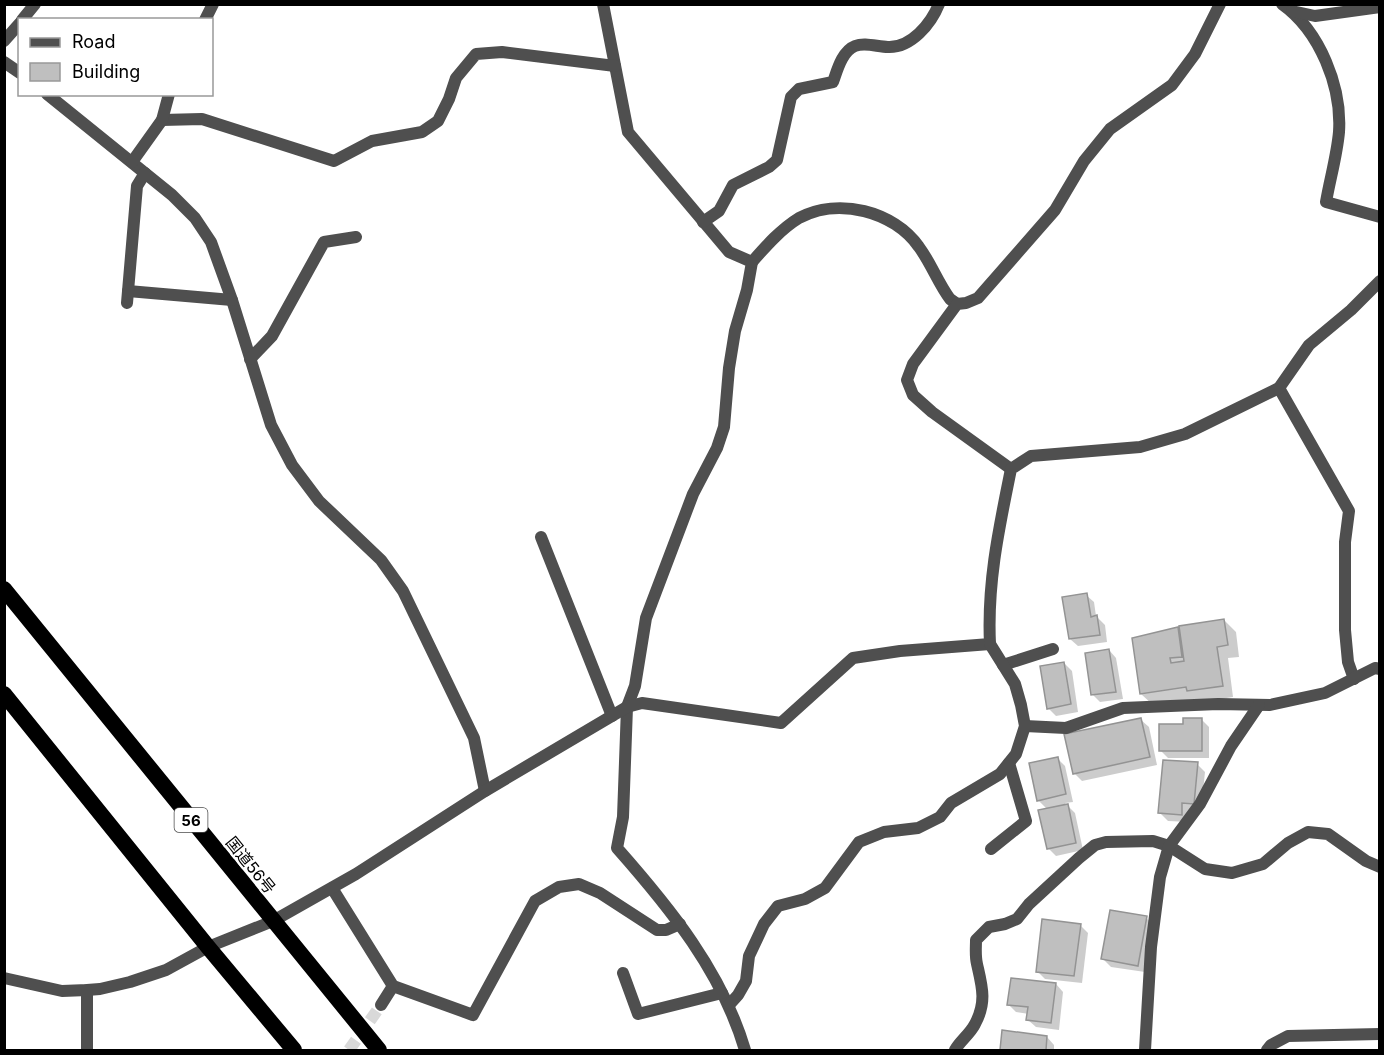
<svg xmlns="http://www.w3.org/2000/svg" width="1384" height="1055" viewBox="0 0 1384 1055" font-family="Inter,'Noto Sans JP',sans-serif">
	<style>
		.shadow { fill: #0003 }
		.building { fill: #bfbfbf; stroke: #939393; stroke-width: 1.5 }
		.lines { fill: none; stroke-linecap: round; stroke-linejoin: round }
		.minor-tunnel { stroke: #d9d9d9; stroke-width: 12; stroke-dasharray: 12 6; stroke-linecap: butt }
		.minor { stroke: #4f4f4f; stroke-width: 12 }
		.trunk { stroke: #000; stroke-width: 16 }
		.labels { text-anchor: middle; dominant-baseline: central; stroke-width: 4.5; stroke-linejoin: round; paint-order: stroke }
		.shield { fill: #fff; stroke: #4c4c4c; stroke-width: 1.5 }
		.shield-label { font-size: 15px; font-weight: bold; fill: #000 }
		.street-label { font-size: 16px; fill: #000; stroke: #fff }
	</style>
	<rect width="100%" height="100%" fill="#fff"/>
	<g class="shadow">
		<path d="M 1086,595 L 1094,602 L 1096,616 L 1105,625 L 1107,642 L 1078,646 L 1070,639 Z"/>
		<path d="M 1224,620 L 1236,632 L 1239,657 L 1228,658 L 1233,697 L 1200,702 L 1196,699 L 1153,705 L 1141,694 L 1177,629 L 1181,633 Z"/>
		<path d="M 1109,650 L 1116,658 L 1123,699 L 1100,702 L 1093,695 Z"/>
		<path d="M 1064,663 L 1072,671 L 1078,712 L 1056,716 L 1048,708 Z"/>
		<path d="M 1201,719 L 1209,727 L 1209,758 L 1168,758 L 1160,750 L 1184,726 Z"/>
		<path d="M 1141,720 L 1149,727 L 1157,765 L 1082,781 L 1074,773 Z"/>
		<path d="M 1057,758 L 1065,766 L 1073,802 L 1065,803 L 1075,813 L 1083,850 L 1056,856 L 1048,848 L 1048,810 L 1038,800 Z"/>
		<path d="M 1197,764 L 1205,772 L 1201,811 L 1189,822 L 1168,821 L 1160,813 Z"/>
		<path d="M 1146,918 L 1154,925 L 1145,972 L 1111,967 L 1103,959 Z"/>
		<path d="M 1080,925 L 1088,933 L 1082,983 L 1045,979 L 1037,971 Z"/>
		<path d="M 1056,984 L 1063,992 L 1059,1030 L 1036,1027 L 1028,1020 L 1029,1014 L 1016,1012 L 1009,1005 Z"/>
		<path d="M 1004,1032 L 1047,1037 L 1054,1045 L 1054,1050 L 1001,1050 Z"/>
	</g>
	<g class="building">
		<path d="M 1087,593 L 1091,617 L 1097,615 L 1100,635 L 1069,639 L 1062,597 Z"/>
		<path d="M 1224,619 L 1228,645 L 1217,647 L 1223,686 L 1187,691 L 1186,687 L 1140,694 L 1132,638 L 1178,627 L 1182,657 L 1170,658 L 1171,663 L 1184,661 L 1179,626 Z"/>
		<path d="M 1109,649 L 1116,692 L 1091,695 L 1085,653 Z"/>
		<path d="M 1064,662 L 1071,704 L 1047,709 L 1040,666 Z"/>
		<path d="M 1141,718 L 1150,757 L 1073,774 L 1064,734 Z"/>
		<path d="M 1183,718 L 1202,718 L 1202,751 L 1159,751 L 1159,724 L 1183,724 Z"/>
		<path d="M 1058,757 L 1066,794 L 1037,801 L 1029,763 Z"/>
		<path d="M 1163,760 L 1198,762 L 1194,804 L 1182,803 L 1182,815 L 1158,813 Z"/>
		<path d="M 1068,804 L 1076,843 L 1047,849 L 1038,810 Z"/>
		<path d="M 1110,910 L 1147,916 L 1138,966 L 1101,959 Z"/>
		<path d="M 1042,919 L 1081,924 L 1074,976 L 1036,972 Z"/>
		<path d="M 1011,978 L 1056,983 L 1051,1023 L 1026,1020 L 1028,1007 L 1007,1005 Z"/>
		<path d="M 1002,1030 L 1047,1036 L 1046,1050 L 1000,1050 Z"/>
	</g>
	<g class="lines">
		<path class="minor-tunnel" d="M 349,1050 L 381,1005"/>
		<g class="minor">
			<path d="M 603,4 L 628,132 L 729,252 L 752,262 L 747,290 L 735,331 L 729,368 L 724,427 L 717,448 L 693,494 L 646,618 L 635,686 L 627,707 L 623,817 L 617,848 C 670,908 722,972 745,1050"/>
			<path d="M 1282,4 C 1320,31 1342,87 1339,132 C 1337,155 1330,179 1326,202 L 1380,217"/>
			<path d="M 1292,11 L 1315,16 L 1380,7"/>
			<path d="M 22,20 L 35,4"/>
			<path d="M 205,20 L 213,4"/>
			<path d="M 4,41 L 20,23"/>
			<path d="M 4,62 L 20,73"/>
			<path d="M 47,94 L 172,195 L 195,218 L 211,242 L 232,300 L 271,425 L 292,465 L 319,501 L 381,560 L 403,591 L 474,738 L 485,791"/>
			<path d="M 162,120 L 202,119 L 334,161 L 372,141 L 422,132 L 438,121 L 449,99 L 456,78 L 476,54 L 502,52 L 615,66"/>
			<path d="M 132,162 L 162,120 L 169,94"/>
			<path d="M 703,222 L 719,211 L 733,185 L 769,167 L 777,160 L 791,97 L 799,89 L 833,82 C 837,71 842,51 855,46 C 865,42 878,47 888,47 C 911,48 931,24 939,4"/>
			<path d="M 752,262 C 766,246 781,229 799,218 C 838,197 894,211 919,247 C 931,263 938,283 950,299 L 957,304"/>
			<path d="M 128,291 L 232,300"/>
			<path d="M 127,303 L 137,186 L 145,173"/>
			<path d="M 250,359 L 272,336 L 324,242 L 356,237"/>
			<path d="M 1279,388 L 1349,511 L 1345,542 L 1345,630 L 1348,662 L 1354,679"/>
			<path d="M 1011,469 L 932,412 L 913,395 L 907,380 L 913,364 L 957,304 L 966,303 L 978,298 L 1055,210 L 1084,161 L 1110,129 L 1172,85 L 1195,54 L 1220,4"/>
			<path d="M 541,537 L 612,716"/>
			<path d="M 1003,665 L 1053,649"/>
			<path d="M 1025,726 L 1066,728 L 1123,708 L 1218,704 L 1270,705 L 1325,693 L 1375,668 L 1380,669"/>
			<path d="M 991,849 L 1026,821 L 1009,763"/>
			<path d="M 332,888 L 393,986 L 473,1015 L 535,901 L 559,887 L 579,884 L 600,893 L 657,930 L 666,930 L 680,924"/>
			<path d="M 623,973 L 638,1014 L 722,993"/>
			<path d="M 4,978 L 62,991 L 87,990 L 100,989 L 130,982 L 166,970 L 208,947 L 273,921 L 356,874 L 485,791 L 627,707 L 642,703 L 781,723 L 853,658 L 900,651 L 990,644 C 987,583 999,528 1011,469 L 1031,456 L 1140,447 L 1185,434 L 1279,388 L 1309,345 L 1351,310 L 1380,281"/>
			<path d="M 87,990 L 87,1049"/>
			<path d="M 381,1005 L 393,986"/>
			<path d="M 729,1005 L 738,995 L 746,981 L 749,956 L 764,924 L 778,906 L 805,899 L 825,888 L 859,842 L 884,832 L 918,828 L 940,817 L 951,803 L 1000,774 L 1016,754 L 1025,726 L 1021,705 L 1015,684 L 990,644"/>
			<path d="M 955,1050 C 960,1041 970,1034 975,1024 C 987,1002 982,986 977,964 C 975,956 976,948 976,940 L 989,927 L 1005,924 L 1017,919 L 1029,904 L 1079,858 L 1095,845 L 1106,842 L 1153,841 L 1169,846 L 1205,869 L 1232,873 L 1263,864 L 1288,843 L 1308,832 L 1328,834 L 1366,861 L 1380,867"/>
			<path d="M 1145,1050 L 1151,947 L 1160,877 L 1169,846 L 1200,804 L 1231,746 L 1259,705"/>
			<path d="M 1267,1050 L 1271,1045 L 1288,1036 L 1380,1034"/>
		</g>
		<g class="trunk">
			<path d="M 4,589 L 379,1050"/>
			<path d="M 4,694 L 208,947 L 294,1050"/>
		</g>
	</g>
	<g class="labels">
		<rect class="shield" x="174.5" y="808" width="33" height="24" rx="4.5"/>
		<g class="shield-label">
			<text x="191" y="820">56</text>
		</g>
		<g class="street-label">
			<text transform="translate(251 865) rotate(51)">国道56号</text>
		</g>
	</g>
	<rect width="1384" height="1055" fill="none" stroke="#000000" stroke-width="12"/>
	<rect x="18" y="18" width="195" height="78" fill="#ffffff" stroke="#999999" stroke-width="1.5"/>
	<rect x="30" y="38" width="30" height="9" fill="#4f4f4f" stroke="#999999" stroke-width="1.5"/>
	<text x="72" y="48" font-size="18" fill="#000000">Road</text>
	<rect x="30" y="63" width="30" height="18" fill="#bfbfbf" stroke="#999999" stroke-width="1.5"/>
	<text x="72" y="78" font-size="18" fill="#000000">Building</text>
</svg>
